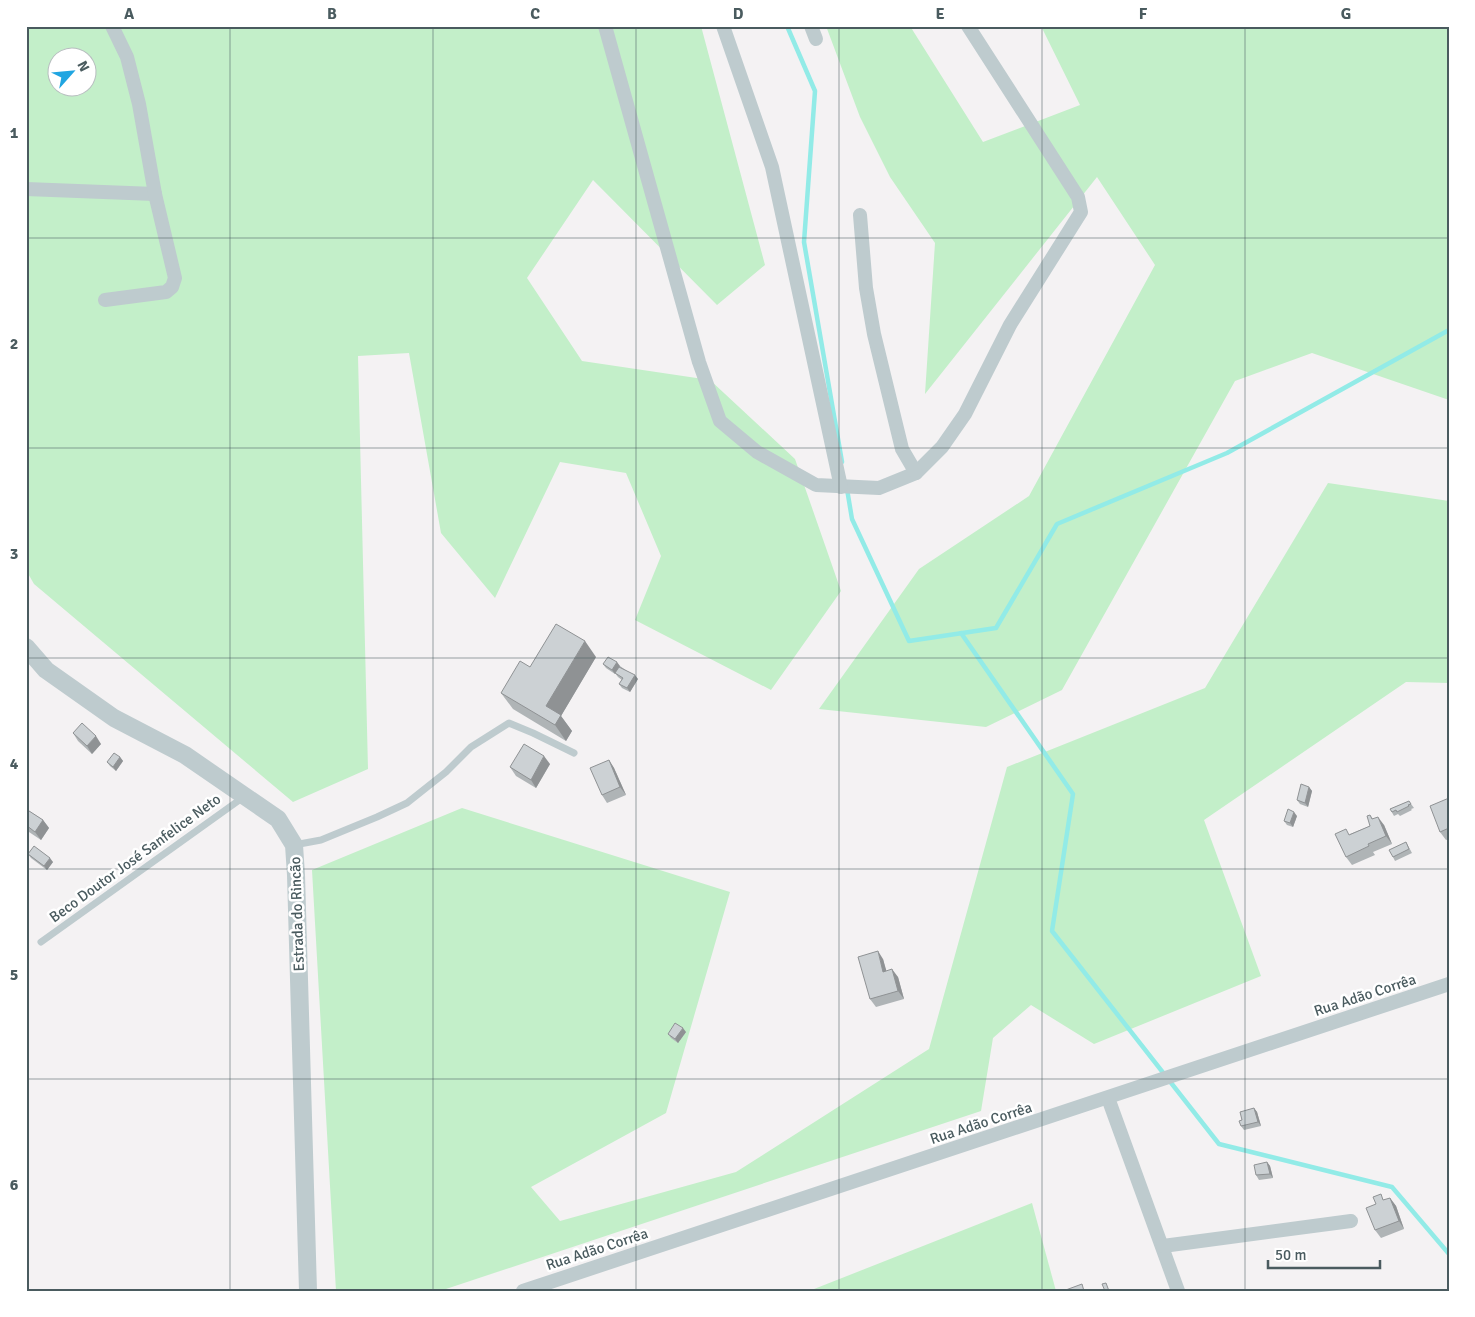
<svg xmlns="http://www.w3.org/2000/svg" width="1475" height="1317" viewBox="0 0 1475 1317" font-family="Signika,sans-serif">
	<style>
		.green { fill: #c3efc9; fill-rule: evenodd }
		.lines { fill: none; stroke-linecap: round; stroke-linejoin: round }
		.stream { stroke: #92ebe7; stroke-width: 4.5 }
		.service { stroke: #becbce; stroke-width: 7 }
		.minor { stroke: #becbce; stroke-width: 14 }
		.tertiary { stroke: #becbce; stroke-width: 18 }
		.wall { fill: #afb4b6 }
		.shaded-wall { fill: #8f9294 }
		.building { fill: #ccd1d4; stroke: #8f9294 }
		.grid { fill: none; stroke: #4a5b5f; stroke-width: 1; stroke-opacity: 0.55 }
		.labels { text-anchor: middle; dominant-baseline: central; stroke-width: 5; stroke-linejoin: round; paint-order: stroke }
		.street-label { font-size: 15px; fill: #4a5b5f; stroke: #fff }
		.neatline { fill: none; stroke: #4a5b5f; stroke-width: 2 }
		.grid-label { font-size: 16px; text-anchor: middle; font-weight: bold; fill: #4a5b5f }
	</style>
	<rect width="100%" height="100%" fill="#f4f2f3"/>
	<g class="green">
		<path d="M 26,26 L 701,26 L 765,265 L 717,305 L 593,180 L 527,278 L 582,361 L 710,380 L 795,459 L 841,591 L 771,690 L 635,620 L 661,556 L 626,473 L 560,462 L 495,598 L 441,533 L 409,353 L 358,356 L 368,769 L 293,802 L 34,584 L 26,570 ZM 58,58 L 88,58 L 88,88 L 58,88 Z"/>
		<path d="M 826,26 L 910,26 L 983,142 L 1080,105 L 1041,26 L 1449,26 L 1449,400 L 1312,353 L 1235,381 L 1062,690 L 986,727 L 819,709 L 919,569 L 1029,496 L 1155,265 L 1097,177 L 925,394 L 935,243 L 890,177 L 860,117 Z"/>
		<path d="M 1328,483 L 1449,501 L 1449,683 L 1406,682 L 1204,820 L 1261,976 L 1094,1044 L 1031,1005 L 993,1038 L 981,1111 L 440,1291 L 336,1291 L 312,870 L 462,808 L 730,892 L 666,1113 L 531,1187 L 560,1221 L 736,1172 L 929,1049 L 1007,767 L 1205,688 Z"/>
		<path d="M 1032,1203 L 1056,1291 L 809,1291 Z"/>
	</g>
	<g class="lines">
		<g class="stream">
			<path d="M 787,26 L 815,91 L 804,242 L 842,462"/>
			<path d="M 847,489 L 852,519 L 909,641 L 996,628 L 1057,524 L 1227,453 L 1449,330"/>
			<path d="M 961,633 L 1073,794 L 1052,931 L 1219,1144 L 1392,1187 L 1449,1254"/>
		</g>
		<g class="service">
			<path d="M 294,845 L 321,840 L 377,817 L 407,803 L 446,772 L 471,747 L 509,723 L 533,733 L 574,753"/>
			<path d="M 41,942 L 245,796"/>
		</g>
		<g class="minor">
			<path d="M 605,26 L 699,362 L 720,421 L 757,452 L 816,485 L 879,488 L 916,473 L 942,447 L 965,414 L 1010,325 L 1081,212 L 1078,197 L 968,26"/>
			<path d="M 723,26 L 772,167 L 841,487"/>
			<path d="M 811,26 L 816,39"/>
			<path d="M 26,189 L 155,194"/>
			<path d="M 860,215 L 866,288 L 874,334 L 902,449 L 916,473"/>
			<path d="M 105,300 L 166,292 L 172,287 L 175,278 L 155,194 L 139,104 L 127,57 L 112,26"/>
			<path d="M 1108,1098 L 1178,1291"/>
			<path d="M 1163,1246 L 1351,1221"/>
			<path d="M 523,1291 L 1449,984"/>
		</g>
		<path class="tertiary" d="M 26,647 L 46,670 L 114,718 L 185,755 L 278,819 L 294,845 L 296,875 L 308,1291"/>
	</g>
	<g class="wall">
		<path d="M 596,657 L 561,716 L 572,731 L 566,741 L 513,709 L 501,693 L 530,667 Z"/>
		<path d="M 603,664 L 620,666 L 638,679 L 630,692 L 622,688 L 619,684 L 622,680 L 618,677 L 615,673 L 615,674 L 606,668 Z"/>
		<path d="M 73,733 L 101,744 L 92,754 L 78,741 Z"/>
		<path d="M 120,757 L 123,761 L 116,771 L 110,766 L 107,762 Z"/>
		<path d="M 609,760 L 614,768 L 626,795 L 607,803 L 602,795 Z"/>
		<path d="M 550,764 L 536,788 L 516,776 L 510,767 Z"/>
		<path d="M 1309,787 L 1312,791 L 1308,807 L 1300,804 L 1297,800 Z"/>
		<path d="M 1449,798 L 1449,839 L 1446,840 L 1440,832 Z"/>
		<path d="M 1409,801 L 1414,808 L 1411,809 L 1412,810 L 1400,816 L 1398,814 L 1394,816 L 1390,809 Z"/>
		<path d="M 26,809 L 43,820 L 49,828 L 41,840 L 26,830 Z"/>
		<path d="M 1370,815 L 1373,819 L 1384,825 L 1392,844 L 1373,852 L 1375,855 L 1352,865 L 1346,857 L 1350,834 L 1370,826 Z"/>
		<path d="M 1297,816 L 1293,827 L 1287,825 L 1284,821 Z"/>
		<path d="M 1406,842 L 1412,853 L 1395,861 L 1393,857 Z"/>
		<path d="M 28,854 L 53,862 L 47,870 L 31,858 Z"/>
		<path d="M 883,959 L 886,971 L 898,977 L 904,999 L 876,1007 L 870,999 Z"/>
		<path d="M 686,1032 L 678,1043 L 671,1038 L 668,1034 Z"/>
		<path d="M 1254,1108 L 1257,1112 L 1261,1126 L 1244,1130 L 1241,1126 L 1242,1120 Z"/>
		<path d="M 1267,1162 L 1270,1166 L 1273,1178 L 1259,1180 L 1256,1175 Z"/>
		<path d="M 1390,1198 L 1396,1206 L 1404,1229 L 1381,1238 L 1375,1230 L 1376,1204 Z"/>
	</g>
	<g class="shaded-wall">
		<path d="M 585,641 L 596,657 L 561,716 L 572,731 L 566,741 L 555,725 L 546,706 Z"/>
		<path d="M 617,662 L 620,666 L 615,674 L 612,670 Z"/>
		<path d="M 635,675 L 638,679 L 630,692 L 627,688 Z"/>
		<path d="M 96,736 L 101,744 L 92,754 L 87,746 Z"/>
		<path d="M 544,756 L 550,764 L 536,788 L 531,780 Z"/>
		<path d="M 120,757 L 123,761 L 116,771 L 113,767 Z"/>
		<path d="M 609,760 L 614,768 L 626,795 L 620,787 Z"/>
		<path d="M 1309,787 L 1312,791 L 1308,807 L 1305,803 Z"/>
		<path d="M 1294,812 L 1297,816 L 1293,827 L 1290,823 Z"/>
		<path d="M 1378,817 L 1384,825 L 1392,844 L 1386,836 Z"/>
		<path d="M 43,820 L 49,828 L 41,840 L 35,832 Z"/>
		<path d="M 50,858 L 53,862 L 47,870 L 44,866 Z"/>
		<path d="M 878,951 L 883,959 L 889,980 L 883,972 Z"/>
		<path d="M 892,969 L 898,977 L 904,999 L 898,991 Z"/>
		<path d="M 683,1028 L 686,1032 L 678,1043 L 675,1039 Z"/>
		<path d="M 1254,1108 L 1257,1112 L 1261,1126 L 1258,1122 Z"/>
		<path d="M 1267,1162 L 1270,1166 L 1273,1178 L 1270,1174 Z"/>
		<path d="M 1390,1198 L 1396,1206 L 1404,1229 L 1399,1221 Z"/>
	</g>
	<g class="building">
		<path d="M 556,624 L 585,641 L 546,706 L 561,715 L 555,725 L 501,693 L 520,661 L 530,667 Z"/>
		<path d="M 608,657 L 617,662 L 612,670 L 603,664 Z"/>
		<path d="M 619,667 L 635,675 L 627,688 L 619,684 L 623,678 L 615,673 Z"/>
		<path d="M 82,723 L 96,736 L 87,746 L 73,733 Z"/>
		<path d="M 524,744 L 544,756 L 531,780 L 510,767 Z"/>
		<path d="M 114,753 L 120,757 L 113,767 L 107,762 Z"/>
		<path d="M 609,760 L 620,787 L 602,795 L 590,768 Z"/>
		<path d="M 1301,784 L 1309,787 L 1305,803 L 1297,800 Z"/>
		<path d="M 1449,798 L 1449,828 L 1440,832 L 1430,806 Z"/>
		<path d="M 1409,801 L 1411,804 L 1408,805 L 1409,806 L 1397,812 L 1396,810 L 1392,812 L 1390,809 Z"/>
		<path d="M 26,809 L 43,820 L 35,832 L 26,825 Z"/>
		<path d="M 1288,809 L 1294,812 L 1290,823 L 1284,821 Z"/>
		<path d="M 1370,815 L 1372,819 L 1378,817 L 1386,836 L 1368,844 L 1369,846 L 1346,857 L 1335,834 L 1346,829 L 1349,835 L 1370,826 L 1367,816 Z"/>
		<path d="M 1406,842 L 1409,849 L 1393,857 L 1389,850 Z"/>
		<path d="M 34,846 L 50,858 L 44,866 L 28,854 Z"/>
		<path d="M 878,951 L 883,972 L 892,969 L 898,991 L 870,999 L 858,957 Z"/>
		<path d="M 675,1023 L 683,1028 L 675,1039 L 668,1034 Z"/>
		<path d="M 1254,1108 L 1258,1122 L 1241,1126 L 1239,1121 L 1242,1120 L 1240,1112 Z"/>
		<path d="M 1267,1162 L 1270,1174 L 1256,1175 L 1254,1165 Z"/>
		<path d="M 1381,1194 L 1383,1200 L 1390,1198 L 1399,1221 L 1375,1230 L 1366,1208 L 1376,1204 L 1373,1197 Z"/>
		<path d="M 1106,1283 L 1109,1291 L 1105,1291 L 1102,1284 Z"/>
		<path d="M 1082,1284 L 1084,1291 L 1063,1291 Z"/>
	</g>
	<path class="grid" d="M 230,26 L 230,1291M 433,26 L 433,1291M 636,26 L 636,1291M 839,26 L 839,1291M 1042,26 L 1042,1291M 1245,26 L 1245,1291M 26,238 L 1449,238M 26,448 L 1449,448M 26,658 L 1449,658M 26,869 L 1449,869M 26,1079 L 1449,1079"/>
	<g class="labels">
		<g class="street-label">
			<text transform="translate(135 858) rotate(-36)">Beco Doutor José Sanfelice Neto</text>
			<text transform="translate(297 914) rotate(-92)">Estrada do Rincão</text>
			<text transform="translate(1365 995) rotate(-18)">Rua Adão Corrêa</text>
			<text transform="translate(981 1123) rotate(-18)">Rua Adão Corrêa</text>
			<text transform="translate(597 1249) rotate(-18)">Rua Adão Corrêa</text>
		</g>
	</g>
	<rect width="1475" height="1317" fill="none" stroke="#ffffff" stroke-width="55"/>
	<g transform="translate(72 72) rotate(63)"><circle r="24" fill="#ffffff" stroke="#b7bdbf"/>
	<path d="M0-4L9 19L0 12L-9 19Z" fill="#20a5e1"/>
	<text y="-8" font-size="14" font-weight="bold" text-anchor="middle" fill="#4a5b5f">N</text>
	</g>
	<path d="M1268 1260v8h112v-8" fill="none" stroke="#4a5b5f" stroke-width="2.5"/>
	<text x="1275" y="1260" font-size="15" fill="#4a5b5f" stroke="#ffffff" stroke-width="4" paint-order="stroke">50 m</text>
	<rect x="28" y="28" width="1420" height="1262" class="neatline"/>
	<g class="grid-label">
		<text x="129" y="19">A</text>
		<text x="332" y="19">B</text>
		<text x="535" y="19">C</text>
		<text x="738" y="19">D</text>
		<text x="940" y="19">E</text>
		<text x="1143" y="19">F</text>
		<text x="1346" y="19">G</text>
		<text x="14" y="138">1</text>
		<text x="14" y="349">2</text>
		<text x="14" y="559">3</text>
		<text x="14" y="769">4</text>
		<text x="14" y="980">5</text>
		<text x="14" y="1190">6</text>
	</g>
</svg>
